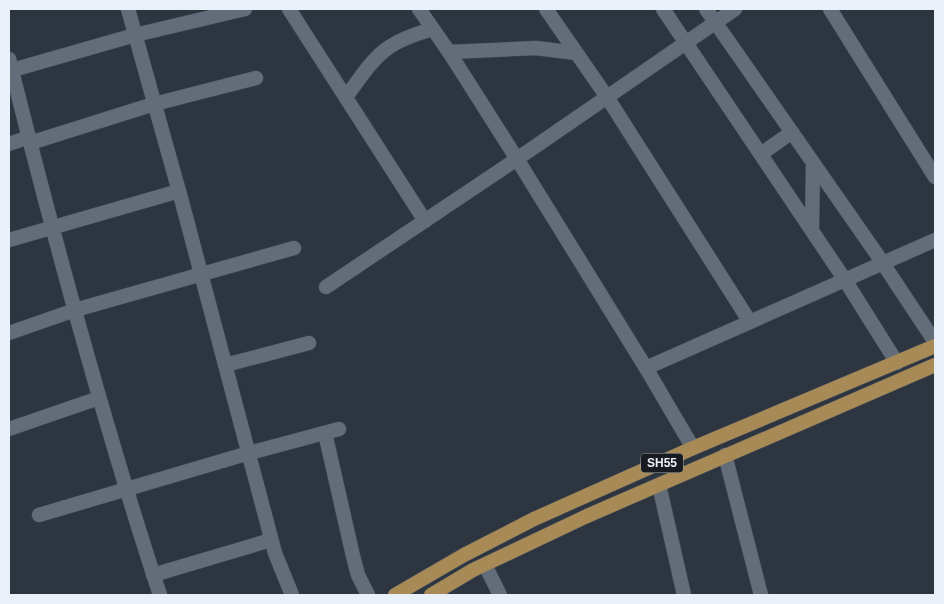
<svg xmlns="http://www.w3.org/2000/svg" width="944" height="604" viewBox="0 0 944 604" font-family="Helvetica,sans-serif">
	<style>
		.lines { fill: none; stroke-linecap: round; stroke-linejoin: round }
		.minor-casing { stroke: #4c535d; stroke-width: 15 }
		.primary-casing { stroke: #4c535d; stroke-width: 15 }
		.minor { stroke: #636d7a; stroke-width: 14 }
		.primary { stroke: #a78a55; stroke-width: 14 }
		.labels { text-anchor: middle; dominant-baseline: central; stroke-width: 5; stroke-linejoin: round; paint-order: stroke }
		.shield { fill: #181c21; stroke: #abb0b7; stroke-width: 1 }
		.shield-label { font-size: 12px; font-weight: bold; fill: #eaf0f7 }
	</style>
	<rect width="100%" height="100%" fill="#2c3540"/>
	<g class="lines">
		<g class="minor-casing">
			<g id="minor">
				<path d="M 128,9 L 182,202 L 275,553 L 292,595"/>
				<path d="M 289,9 L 425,221"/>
				<path d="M 419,9 L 449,52 L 517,159 L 735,9"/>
				<path d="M 546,9 L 607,97 L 750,322"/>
				<path d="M 663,9 L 845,280 L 897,363"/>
				<path d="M 706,9 L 876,253 L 935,342"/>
				<path d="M 830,9 L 935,177"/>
				<path d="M 449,52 L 536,48 L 576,53"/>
				<path d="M 9,59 C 54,239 102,419 160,595"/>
				<path d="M 9,71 L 135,35 L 245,9"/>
				<path d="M 346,97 C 376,56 382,43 433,29"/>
				<path d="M 30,143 L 154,104 L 256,78"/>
				<path d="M 9,144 L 29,137"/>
				<path d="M 761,154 L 792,132"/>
				<path d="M 812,230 L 813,163"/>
				<path d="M 9,240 L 179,191"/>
				<path d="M 326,287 L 517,159 L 646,368 L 935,240"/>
				<path d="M 9,333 L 75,310 L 294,248"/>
				<path d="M 225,365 L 309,343"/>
				<path d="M 646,368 L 693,448"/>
				<path d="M 9,429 L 99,398"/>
				<path d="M 325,433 L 353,556 L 358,575 L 368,595"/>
				<path d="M 725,455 L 761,595"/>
				<path d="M 659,485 L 684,595"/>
				<path d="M 39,515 L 249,453 L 339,429"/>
				<path d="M 485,565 L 500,595"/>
				<path d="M 153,575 L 271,540"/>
			</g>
		</g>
		<g class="primary-casing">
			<g id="primary">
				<path d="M 395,595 L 464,555 L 534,519 L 693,448 L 935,346"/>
				<path d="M 431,595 L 473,570 L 587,516 L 935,365"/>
			</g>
		</g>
		<use href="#minor" class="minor"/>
		<use href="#primary" class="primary"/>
	</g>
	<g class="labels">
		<rect class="shield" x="641" y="453.5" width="42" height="19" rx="4"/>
		<g class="shield-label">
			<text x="662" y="463">SH55</text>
		</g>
	</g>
	<rect width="944" height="604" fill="none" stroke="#eaf0f7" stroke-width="20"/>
</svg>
